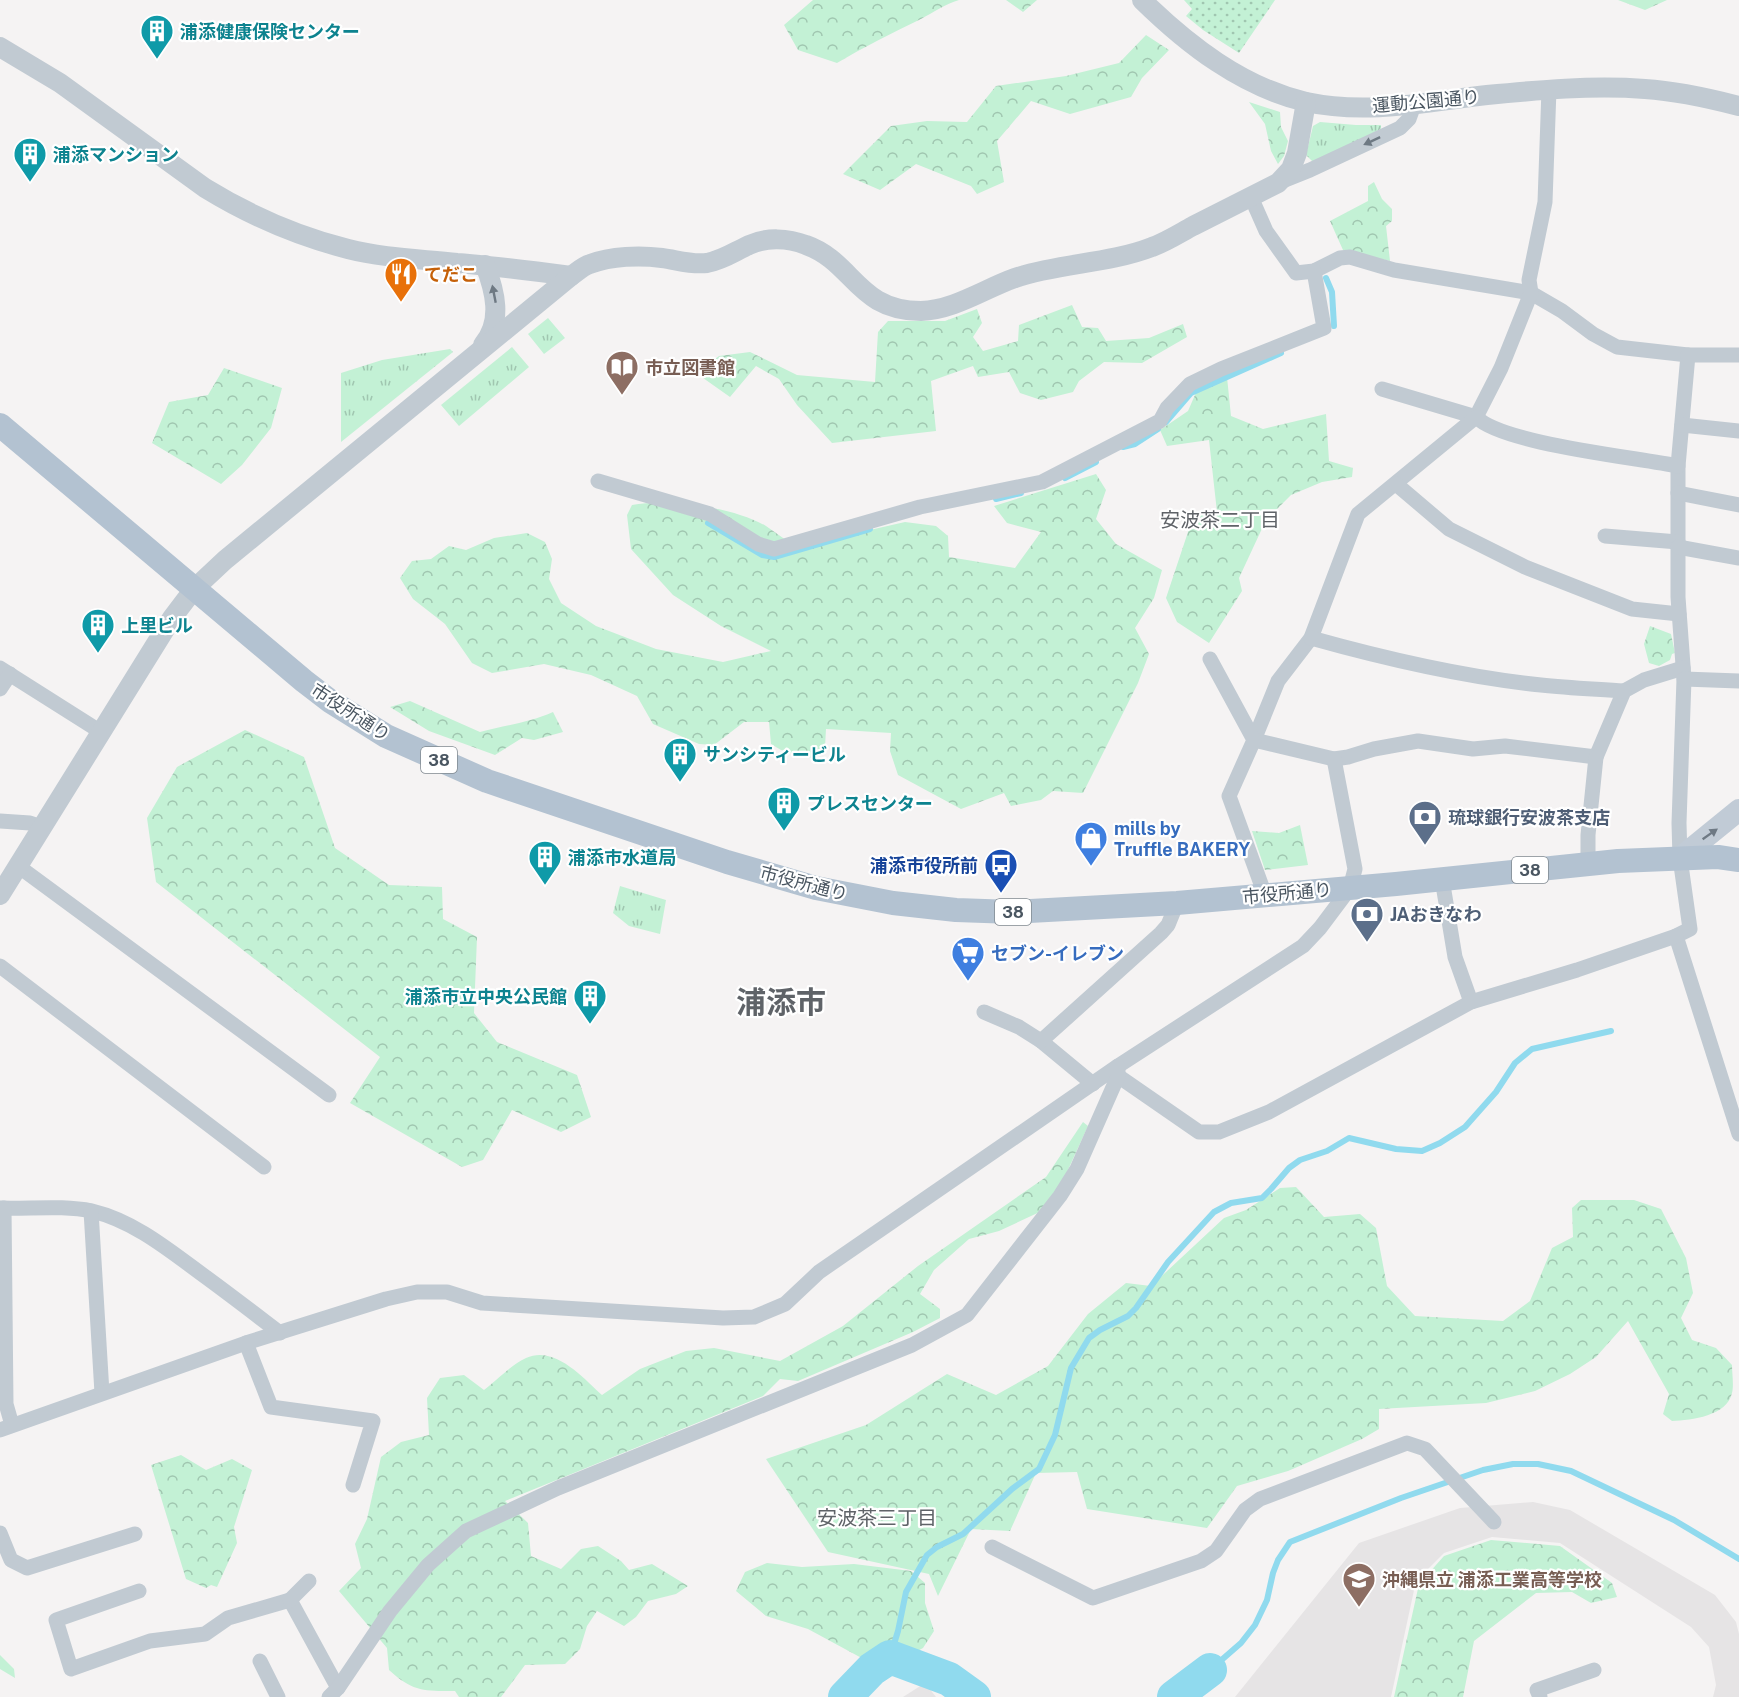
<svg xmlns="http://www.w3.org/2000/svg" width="1739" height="1697" viewBox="0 0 1739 1697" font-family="'Public Sans','Noto Sans JP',sans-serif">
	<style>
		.education { fill: #e6e4e5 }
		.grass { fill: url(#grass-tufts) }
		.forest { fill: url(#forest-crowns) }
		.park { fill: url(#park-dots) }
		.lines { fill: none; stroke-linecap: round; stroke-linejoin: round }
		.stream { stroke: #90daee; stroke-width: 6 }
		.river { stroke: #90daee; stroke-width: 34 }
		.minor { stroke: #c1cad2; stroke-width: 15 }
		.tertiary { stroke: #c1cad2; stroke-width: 20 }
		.secondary { stroke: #c1cbd6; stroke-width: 22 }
		.primary { stroke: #b3c2d1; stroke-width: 24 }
		.oneway { fill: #6e7983 }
		.oneway2 { fill: #6e7984 }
		.labels { text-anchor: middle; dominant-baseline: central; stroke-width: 4.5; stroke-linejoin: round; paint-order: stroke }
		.shield { fill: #fff; stroke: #808990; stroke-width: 1.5 }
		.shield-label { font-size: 16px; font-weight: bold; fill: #4a5661 }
		.culture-label { font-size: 18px; font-weight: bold; fill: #0d838f; stroke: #fff; text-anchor: start }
		.street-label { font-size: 18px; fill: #4a5661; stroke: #fff }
		.food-label { font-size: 18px; font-weight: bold; fill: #c56008; stroke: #fff; text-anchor: start }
		.education-label { font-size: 18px; font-weight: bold; fill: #785e54; stroke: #fff; text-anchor: start }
		.service-label { font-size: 18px; font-weight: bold; fill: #4e5e75; stroke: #fff; text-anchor: start }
		.shop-label { font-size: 18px; font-weight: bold; fill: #366cbe; stroke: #fff; text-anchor: start }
		.transit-label { font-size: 18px; font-weight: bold; fill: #164399; stroke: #fff; text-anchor: end }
		.neighbourhood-label { font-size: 20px; fill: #5f6368; stroke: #fff }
		.town-label { font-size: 30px; font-weight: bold; fill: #5f6368; stroke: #fff }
	</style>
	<defs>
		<pattern id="grass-tufts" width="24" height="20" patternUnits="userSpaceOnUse" patternTransform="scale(1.5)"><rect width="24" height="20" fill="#c3f1d5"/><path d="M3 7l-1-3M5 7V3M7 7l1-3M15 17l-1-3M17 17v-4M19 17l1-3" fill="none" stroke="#a0c6b0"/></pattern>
		<pattern id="forest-crowns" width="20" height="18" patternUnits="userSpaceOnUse" patternTransform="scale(1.5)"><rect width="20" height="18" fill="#c3f1d5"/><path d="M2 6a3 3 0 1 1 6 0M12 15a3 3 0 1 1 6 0" fill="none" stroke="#a0c6b0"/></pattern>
		<pattern id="park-dots" width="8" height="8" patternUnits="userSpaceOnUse" patternTransform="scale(1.5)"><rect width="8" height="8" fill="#c3f1d5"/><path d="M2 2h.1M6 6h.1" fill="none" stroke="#a0c6b0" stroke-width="1.8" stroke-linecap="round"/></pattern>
	</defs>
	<rect width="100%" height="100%" fill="#f5f3f3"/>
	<g class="education">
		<path d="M 1533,1502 L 1570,1510 L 1715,1595 L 1736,1622 L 1739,1634 L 1739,1697 L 1713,1697 L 1716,1685 L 1709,1647 L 1691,1627 L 1560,1543 L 1492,1537 L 1444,1553 L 1416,1581 L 1391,1697 L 1235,1697 L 1359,1543 L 1460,1508 Z"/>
		<path d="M 925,1683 L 936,1697 L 903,1697 Z"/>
	</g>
	<g class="grass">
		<path d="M 1320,122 L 1356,125 L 1381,125 L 1381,129 L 1314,163 L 1306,155 L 1313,126 Z"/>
		<path d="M 548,318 L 565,338 L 544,354 L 528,334 Z"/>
		<path d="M 512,347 L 529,367 L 459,426 L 441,405 Z"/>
		<path d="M 450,349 L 453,352 L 341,442 L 341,373 L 382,360 Z"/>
		<path d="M 620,886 L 666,900 L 660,934 L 629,926 L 613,913 Z"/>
	</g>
	<g class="forest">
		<path d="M 813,0 L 959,0 C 945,4 934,12 921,19 C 892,33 864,47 837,63 L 798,50 L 784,25 Z"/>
		<path d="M 1006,0 L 1037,0 L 1023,12 Z"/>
		<path d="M 1618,0 L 1667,0 L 1645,10 Z"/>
		<path d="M 1146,35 L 1169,50 L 1142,78 L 1131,97 L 1070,114 L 1031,101 L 997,141 L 1004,182 L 977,194 L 971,186 L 916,164 L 880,190 L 843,174 L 891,126 L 927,121 L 967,122 L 996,86 L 1066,76 L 1119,63 Z"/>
		<path d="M 1249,102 L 1280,112 L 1281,127 L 1288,141 L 1284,156 L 1278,164 L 1271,151 L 1265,124 Z"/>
		<path d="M 1374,182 L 1382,199 L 1392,209 L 1392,221 L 1386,226 L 1390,261 L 1343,250 L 1330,221 L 1368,201 L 1368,186 Z"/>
		<path d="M 1072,305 L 1082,327 L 1098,328 L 1106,341 L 1149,338 L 1183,324 L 1187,337 L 1142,363 L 1104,362 L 1079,381 L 1073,392 L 1041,400 L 1020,393 L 1009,372 L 978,377 L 973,366 L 931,381 L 936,431 L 832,443 L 797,405 L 779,379 L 756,366 L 730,397 L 696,373 L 719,356 L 750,352 L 797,375 L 875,382 L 878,332 L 888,321 L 945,321 L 977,309 L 982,323 L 973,337 L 983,351 L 1018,341 L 1019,325 Z"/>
		<path d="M 224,368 L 282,388 L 271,428 L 242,465 L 221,484 L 152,443 L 169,402 L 208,395 Z"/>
		<path d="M 1227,377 L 1231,416 L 1263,429 L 1326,414 L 1329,461 L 1353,468 L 1352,477 L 1322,482 L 1291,495 L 1266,520 L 1239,578 L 1242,591 L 1209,643 L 1177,622 L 1166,598 L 1190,526 L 1190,514 L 1217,512 L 1209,440 L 1167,446 L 1160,430 L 1188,411 L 1198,388 Z"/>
		<path d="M 1096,474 L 1106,490 L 1096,519 L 1116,544 L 1162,570 L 1154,598 L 1135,628 L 1149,654 L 1138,683 L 1083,793 L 1053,791 L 1041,800 L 1011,806 L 1004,793 L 961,809 L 898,775 L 890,751 L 891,733 L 826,729 L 825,747 L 815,759 L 781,750 L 771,744 L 769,722 L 744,722 L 714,745 L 699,744 L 653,724 L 637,696 L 591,675 L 544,664 L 492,673 L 472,663 L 445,624 L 413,599 L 400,578 L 412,561 L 431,559 L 449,546 L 466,550 L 494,538 L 527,533 L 545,542 L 552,559 L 549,579 L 561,603 L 596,626 L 656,649 L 723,662 L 771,651 L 721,626 L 673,595 L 631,549 L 627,515 L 632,505 C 669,498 733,507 766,526 C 775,532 784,539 793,545 L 833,531 L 861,532 L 905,522 L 936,526 L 948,536 L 949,557 L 1015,568 L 1041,532 L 1007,523 L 994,506 Z"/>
		<path d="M 1650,626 L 1671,634 L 1675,653 L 1672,654 L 1670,660 L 1659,666 L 1649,663 L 1644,644 Z"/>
		<path d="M 410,701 L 480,732 C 506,725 528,723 553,712 L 563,732 L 534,740 L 522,738 L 495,755 L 429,731 L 390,707 Z"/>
		<path d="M 245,730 L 304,757 L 335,848 L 389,885 L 442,887 L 443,919 L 477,937 L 474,1013 L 497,1042 L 577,1075 L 591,1117 L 561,1132 L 512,1110 L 483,1160 L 462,1167 L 350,1103 L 380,1057 L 156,882 L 147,818 L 177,767 Z"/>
		<path d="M 1300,825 L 1308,865 L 1265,870 L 1252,831 L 1279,833 Z"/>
		<path d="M 1083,1122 L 1088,1126 L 1062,1183 L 1044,1210 L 999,1231 L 969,1239 L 934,1270 L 920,1294 L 940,1309 L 940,1318 L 913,1332 L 798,1381 L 780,1379 L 763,1396 L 505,1501 L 528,1523 L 531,1556 L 561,1569 L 581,1549 L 598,1546 L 621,1561 L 629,1570 L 652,1564 L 688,1586 L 676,1594 L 648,1601 L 636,1617 L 624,1626 L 597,1611 L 587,1626 L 580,1649 L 565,1664 L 525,1665 L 501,1697 L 459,1697 L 455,1691 C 424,1691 413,1692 389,1670 L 387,1648 L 339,1591 L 361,1568 L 355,1544 L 367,1519 L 381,1457 L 401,1442 L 429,1435 L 427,1398 L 440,1378 L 464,1375 L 484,1390 C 496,1381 512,1364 526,1358 C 555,1345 583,1378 602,1395 L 640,1369 L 686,1351 L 714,1348 L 780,1361 L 843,1326 L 918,1266 L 1046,1177 Z"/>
		<path d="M 1296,1187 L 1324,1217 L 1360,1214 L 1376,1228 L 1387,1286 L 1415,1316 L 1503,1321 L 1530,1301 L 1552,1248 L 1573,1237 L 1572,1208 L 1581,1200 L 1634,1200 L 1661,1209 L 1686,1258 L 1693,1293 L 1681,1318 L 1692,1340 L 1716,1348 L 1732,1365 C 1732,1373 1734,1385 1732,1393 C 1727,1416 1692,1420 1672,1421 L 1663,1414 L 1669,1394 L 1628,1321 L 1596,1357 L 1570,1374 L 1535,1391 L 1486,1403 L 1379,1409 L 1379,1429 L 1362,1439 L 1288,1471 L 1237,1486 L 1207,1528 L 1087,1509 L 1077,1472 L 1036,1473 L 1010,1531 L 971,1529 L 938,1596 L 929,1574 L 828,1552 L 766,1459 L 866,1425 L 947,1374 L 996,1395 L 1048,1366 L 1088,1314 L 1126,1283 L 1151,1286 L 1224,1218 L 1246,1210 L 1280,1188 Z"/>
		<path d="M 181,1455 L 206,1470 L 232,1459 L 252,1470 L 234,1527 L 237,1543 L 217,1587 L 211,1585 L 206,1588 L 186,1579 L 151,1465 Z"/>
		<path d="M 1491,1540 L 1560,1546 L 1612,1583 L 1617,1597 L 1591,1603 L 1572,1592 L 1536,1593 L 1474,1641 L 1463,1697 L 1394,1697 L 1419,1584 L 1444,1556 Z"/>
		<path d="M 767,1563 L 802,1567 L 854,1564 L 911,1571 L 925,1583 L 925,1603 L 934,1631 L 923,1648 L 899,1661 L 869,1662 L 808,1629 L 766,1616 L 736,1591 L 745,1572 Z"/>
		<path d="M 0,1655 L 14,1669 L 15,1678 L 0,1669 Z"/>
	</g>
	<path class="park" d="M 1184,0 L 1275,0 L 1239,53 L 1203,30 L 1186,16 L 1192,9 Z"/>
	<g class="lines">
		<g class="stream">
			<path d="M 1326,278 L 1332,292 L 1334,326"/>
			<path d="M 1166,422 L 1191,393 L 1281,353"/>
			<path d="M 1123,447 L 1135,444 L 1158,429"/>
			<path d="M 1065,478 L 1096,462"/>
			<path d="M 996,499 L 1021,493"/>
			<path d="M 708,523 L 762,555 L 774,557 L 870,529"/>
			<path d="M 890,1657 L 898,1631 L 906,1592 L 927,1555 L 937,1547 L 963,1534 L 1012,1489 L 1039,1469 L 1055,1435 L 1071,1368 L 1089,1338 L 1100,1330 L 1128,1316 L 1136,1308 L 1168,1262 L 1214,1212 L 1231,1203 L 1262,1198 L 1271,1189 L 1289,1168 L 1300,1160 L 1327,1151 L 1349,1138 L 1396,1149 L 1422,1151 L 1440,1143 L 1465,1127 L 1496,1092 L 1515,1063 L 1532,1049 L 1611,1031"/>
			<path d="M 1210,1670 L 1241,1643 L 1255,1625 L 1267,1600 L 1273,1573 L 1278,1560 L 1290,1542 L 1401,1498 L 1483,1470 L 1513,1464 L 1538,1464 L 1571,1471 L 1674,1520 L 1739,1559"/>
		</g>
		<g class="river">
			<path d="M 845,1697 L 872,1669 L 890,1657 L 949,1679 L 974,1697"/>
			<path d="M 1174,1697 L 1210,1670"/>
		</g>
		<g class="minor">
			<path d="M 1280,182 L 1310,170 L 1400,128 L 1409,119 L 1414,105"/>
			<path d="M 1251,197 L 1266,231 L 1296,273 L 1314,271 L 1340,258 L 1350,257 L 1394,270 L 1531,293 L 1562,311 L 1593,334 L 1617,347 L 1688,355"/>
			<path d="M 1739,355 L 1688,355 L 1678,466 L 1678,597 L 1684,679 L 1679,823 L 1680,858 L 1690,929 L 1676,936 L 1739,1134"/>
			<path d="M 1382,389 L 1476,417 L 1501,368 L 1531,293 L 1529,280 L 1545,202 L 1549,89"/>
			<path d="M 1682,425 L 1739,431"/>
			<path d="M 1678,466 C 1634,457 1503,444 1476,417 L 1358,514 L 1311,638 L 1278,681 L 1254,740 L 1334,759 L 1348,757 L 1374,749 L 1418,741 L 1473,749 L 1505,746 L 1596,757 L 1624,691 L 1644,680 L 1683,668"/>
			<path d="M 598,481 L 710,514 L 758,544 L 774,549 L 920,507 L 1042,482 L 1160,421 L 1167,408 L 1190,384 L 1221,369 L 1324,328 L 1314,271"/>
			<path d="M 1396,484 L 1449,529 L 1525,567 L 1632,609 L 1679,614"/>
			<path d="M 1678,493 L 1739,505"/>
			<path d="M 1605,536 L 1678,542"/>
			<path d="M 1678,547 L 1739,558"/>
			<path d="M 1311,638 C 1386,659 1463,677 1541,685 C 1568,688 1596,689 1624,691"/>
			<path d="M 1210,659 L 1254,740 L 1229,796 L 1265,895"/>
			<path d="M 0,668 L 101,732"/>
			<path d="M 1684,679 L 1739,681"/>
			<path d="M 0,689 L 10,674"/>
			<path d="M 0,821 L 30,823 L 42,827"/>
			<path d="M 1588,863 L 1588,835 L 1596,757"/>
			<path d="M 18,866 L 329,1095"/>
			<path d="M 1442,879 L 1455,957 L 1471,1002"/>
			<path d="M 0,966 L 264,1167"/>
			<path d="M 984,1012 L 1019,1027 L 1041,1041 L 1093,1084"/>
			<path d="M 1041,1041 L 1161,933 L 1168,925 L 1177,903"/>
			<path d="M 1118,1076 L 1199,1132 L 1219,1132 L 1269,1112 L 1471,1002 L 1577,970 L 1676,936"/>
			<path d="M 0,1208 C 30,1209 63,1205 92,1211 C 134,1221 169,1250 203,1275 C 229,1294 255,1314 280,1333"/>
			<path d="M 4,1208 L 6,1404 L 12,1425"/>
			<path d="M 91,1211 L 102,1393"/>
			<path d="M 246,1343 L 271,1407 L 373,1421 L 353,1485"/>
			<path d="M 0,1430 L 246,1343 L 386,1299 L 417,1292 L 447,1292 L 482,1303 L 723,1318 L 754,1317 L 785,1304 L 819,1272 L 1118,1066 L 1303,946 L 1320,928 L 1350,888 L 1355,869 L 1334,759"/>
			<path d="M 0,1533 L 11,1560 L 27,1568 L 135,1534"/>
			<path d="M 992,1547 L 1093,1598 L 1201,1561 L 1216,1551 L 1245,1510 L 1260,1499 L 1407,1443 L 1425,1449 L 1494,1522"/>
			<path d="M 139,1591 L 56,1620 L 71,1669 L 150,1641 L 205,1634 L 228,1618 L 290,1600 L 338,1688"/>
			<path d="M 290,1600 L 309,1581"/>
			<path d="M 260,1661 L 278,1697"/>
			<path d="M 329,1697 L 338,1688 L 390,1611 L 428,1565 L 466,1531 L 558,1488 L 912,1345 L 967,1315 L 1060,1196 L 1077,1169 L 1118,1076 L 1118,1066"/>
			<path d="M 1540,1697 L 1537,1690 L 1594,1670"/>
		</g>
		<g class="tertiary">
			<path d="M 1142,0 C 1188,45 1242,87 1306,102 C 1367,115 1426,102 1487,95 C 1539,90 1592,85 1645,89 C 1677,91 1708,98 1739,106"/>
			<path d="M 0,47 L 60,83 L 205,188 C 249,215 297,236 348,249 C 383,258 421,259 457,263 C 495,266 533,271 571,276"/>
			<path d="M 483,345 C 503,321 495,291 485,265"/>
			<path d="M 0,895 L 172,618 L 194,589 L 225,560 L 571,276 C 577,272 583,266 590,264 C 611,256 640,255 662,258 C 677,260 691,265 707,263 C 723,260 734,252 749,245 C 766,237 788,238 806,245 C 854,262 857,311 921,311 C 954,310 984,289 1015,278 C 1059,263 1108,264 1152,247 C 1166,242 1180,233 1193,226 C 1221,212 1250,197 1278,183 L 1291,169 L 1297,153 L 1306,102"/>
		</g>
		<path class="secondary" d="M 1680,858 L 1739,810"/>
		<path class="primary" d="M 0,425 L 304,681 L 330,701 L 386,736 L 487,781 L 727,862 L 816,888 L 893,903 L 956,910 L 1013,912 L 1177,903 L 1396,884 L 1618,861 L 1718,857 L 1739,860"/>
	</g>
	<defs><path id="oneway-solid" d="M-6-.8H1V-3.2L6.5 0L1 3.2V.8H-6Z" transform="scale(1.5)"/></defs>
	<g class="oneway">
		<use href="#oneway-solid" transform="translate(1372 141) rotate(155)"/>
		<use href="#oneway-solid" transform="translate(494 294) rotate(-101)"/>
	</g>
	<use class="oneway2" href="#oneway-solid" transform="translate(1710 834) rotate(-35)"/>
	<defs>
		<g id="building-pin" transform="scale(1.725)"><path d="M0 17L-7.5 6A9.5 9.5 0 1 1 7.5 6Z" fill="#0f9aa8" stroke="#fff"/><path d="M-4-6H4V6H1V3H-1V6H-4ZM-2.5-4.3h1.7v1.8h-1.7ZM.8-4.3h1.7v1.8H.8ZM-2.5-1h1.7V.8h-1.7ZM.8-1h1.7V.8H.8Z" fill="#fff"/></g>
		<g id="restaurant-pin" transform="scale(1.725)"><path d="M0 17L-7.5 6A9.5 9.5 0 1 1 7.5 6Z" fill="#e8710a" stroke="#fff"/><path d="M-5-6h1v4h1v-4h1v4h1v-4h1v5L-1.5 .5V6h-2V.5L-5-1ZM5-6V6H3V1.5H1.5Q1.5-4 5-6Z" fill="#fff"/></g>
		<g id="library-pin" transform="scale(1.725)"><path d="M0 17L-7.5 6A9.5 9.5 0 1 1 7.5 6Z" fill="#8d6e63" stroke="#fff"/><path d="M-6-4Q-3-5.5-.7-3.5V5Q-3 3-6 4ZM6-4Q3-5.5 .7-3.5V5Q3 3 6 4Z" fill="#fff"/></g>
		<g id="bank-pin" transform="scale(1.725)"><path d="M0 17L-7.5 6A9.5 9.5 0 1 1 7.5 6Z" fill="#5c6f8a" stroke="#fff"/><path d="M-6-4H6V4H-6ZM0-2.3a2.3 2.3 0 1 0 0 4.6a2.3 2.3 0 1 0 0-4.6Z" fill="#fff"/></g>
		<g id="shop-pin" transform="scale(1.725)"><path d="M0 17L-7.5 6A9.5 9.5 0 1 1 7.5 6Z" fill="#3f7fe0" stroke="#fff"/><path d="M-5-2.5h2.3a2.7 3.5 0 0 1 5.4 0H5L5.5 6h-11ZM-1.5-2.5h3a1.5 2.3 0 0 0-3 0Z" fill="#fff"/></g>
		<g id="bus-pin" transform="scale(1.725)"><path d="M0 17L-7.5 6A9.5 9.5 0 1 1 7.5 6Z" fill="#1a4fb4" stroke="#fff"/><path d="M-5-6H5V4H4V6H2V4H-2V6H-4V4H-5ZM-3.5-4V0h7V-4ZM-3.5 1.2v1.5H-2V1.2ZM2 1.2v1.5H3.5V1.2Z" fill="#fff"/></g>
		<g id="supermarket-pin" transform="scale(1.725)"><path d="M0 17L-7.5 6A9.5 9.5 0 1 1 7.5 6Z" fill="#3f7fe0" stroke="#fff"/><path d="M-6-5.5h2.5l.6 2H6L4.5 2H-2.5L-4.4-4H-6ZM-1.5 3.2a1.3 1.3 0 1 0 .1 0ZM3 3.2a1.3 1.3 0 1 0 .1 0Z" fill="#fff"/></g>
		<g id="school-pin" transform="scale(1.725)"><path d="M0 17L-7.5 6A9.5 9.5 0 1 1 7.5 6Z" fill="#8d6e63" stroke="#fff"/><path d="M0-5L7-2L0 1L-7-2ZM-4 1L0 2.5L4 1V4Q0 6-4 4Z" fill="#fff"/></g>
	</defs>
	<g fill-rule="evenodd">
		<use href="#building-pin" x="157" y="31"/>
		<use href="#building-pin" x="30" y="154"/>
		<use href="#restaurant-pin" x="401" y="274"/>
		<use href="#library-pin" x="622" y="367"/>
		<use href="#building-pin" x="98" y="625"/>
		<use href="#building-pin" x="680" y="754"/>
		<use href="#building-pin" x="784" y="803"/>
		<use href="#bank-pin" x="1425" y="817"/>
		<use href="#shop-pin" x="1091" y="838"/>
		<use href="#building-pin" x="545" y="857"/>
		<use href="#bus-pin" x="1001" y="865"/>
		<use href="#bank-pin" x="1367" y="914"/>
		<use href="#supermarket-pin" x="968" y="953"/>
		<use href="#building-pin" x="590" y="996"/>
		<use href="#school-pin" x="1359" y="1579"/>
	</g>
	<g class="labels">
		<g class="shield">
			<rect x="421" y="747" width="36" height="26" rx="4.5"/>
			<rect x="1512" y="857" width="36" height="26" rx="4.5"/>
			<rect x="995" y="899" width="36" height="26" rx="4.5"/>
		</g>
		<g class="shield-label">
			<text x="439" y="760">38</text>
			<text x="1530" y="870">38</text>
			<text x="1013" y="912">38</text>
		</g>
		<g class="culture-label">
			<text x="180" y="31">浦添健康保険センター</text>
			<text x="53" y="154">浦添マンション</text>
			<text x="121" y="625">上里ビル</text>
			<text x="703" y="754">サンシティービル</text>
			<text x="807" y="803">プレスセンター</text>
			<text x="568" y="857">浦添市水道局</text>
			<text x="567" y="996" text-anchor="end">浦添市立中央公民館</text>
		</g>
		<g class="street-label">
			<text transform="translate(1426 101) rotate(-5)">運動公園通り</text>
			<text transform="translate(351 712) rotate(33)">市役所通り</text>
			<text transform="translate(804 883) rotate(15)">市役所通り</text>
			<text transform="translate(1287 893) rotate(-5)">市役所通り</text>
		</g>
		<g class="food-label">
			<text x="424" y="274">てだこ</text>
		</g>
		<g class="education-label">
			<text x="645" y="367">市立図書館</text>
			<text x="1382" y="1579">沖縄県立 浦添工業高等学校</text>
		</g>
		<g class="service-label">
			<text x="1448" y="817">琉球銀行安波茶支店</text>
			<text x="1390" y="914">JAおきなわ</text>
		</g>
		<g class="shop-label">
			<text x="1114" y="828">mills by<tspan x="1114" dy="21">Truffle BAKERY</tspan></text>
			<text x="991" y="953">セブン-イレブン</text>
		</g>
		<g class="transit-label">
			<text x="978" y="865">浦添市役所前</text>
		</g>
		<g class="neighbourhood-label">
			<text x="1220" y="520">安波茶二丁目</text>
			<text x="877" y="1518">安波茶三丁目</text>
		</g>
		<g class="town-label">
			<text x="781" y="1002">浦添市</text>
		</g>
	</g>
</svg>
